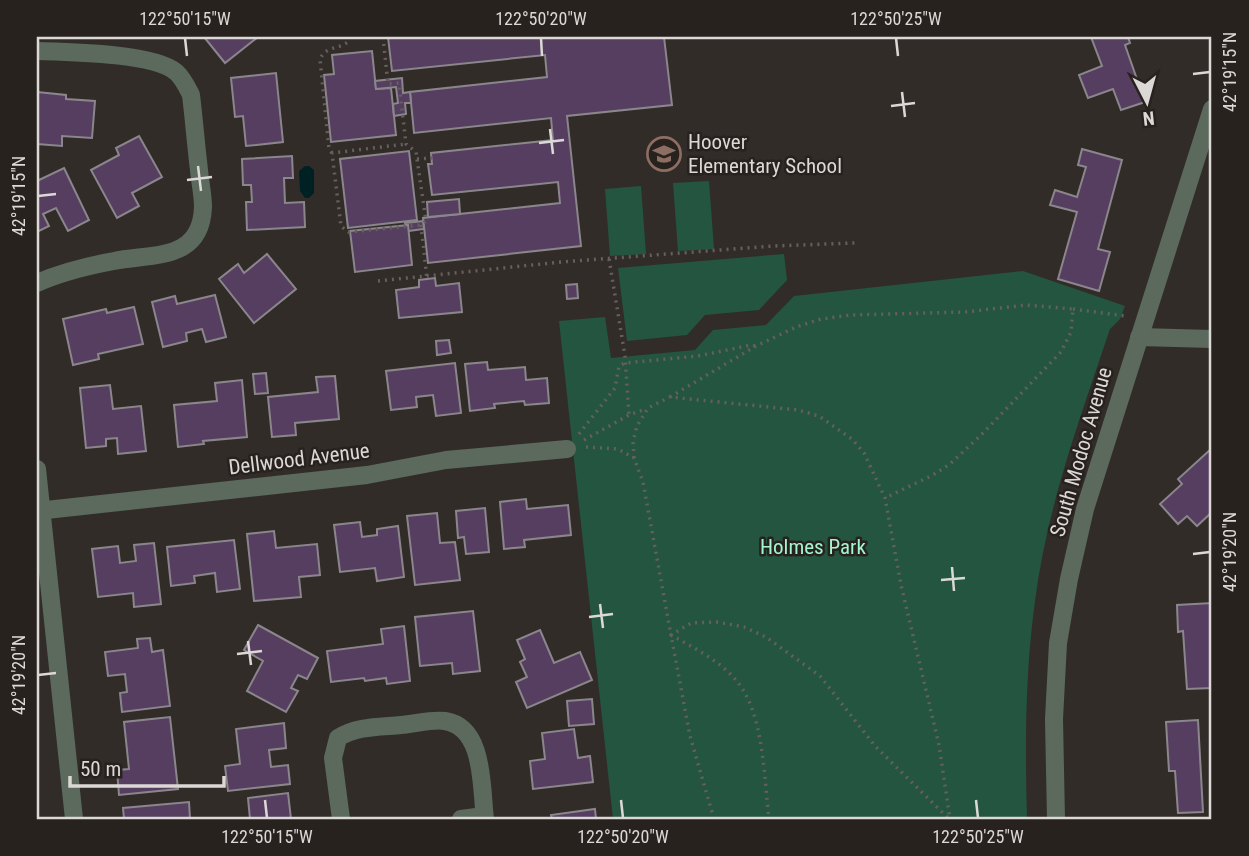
<svg xmlns="http://www.w3.org/2000/svg" width="1249" height="856" viewBox="0 0 1249 856" font-family="'Roboto Condensed',sans-serif">
	<style>
		.green { fill: #235541 }
		.water { fill: #002124 }
		.building { fill: #563e61; stroke: #8a868c; stroke-width: 2 }
		.lines { fill: none; stroke-linecap: round; stroke-linejoin: round }
		.path { stroke: #65605d; stroke-width: 3.5; stroke-dasharray: 2 5; stroke-linecap: butt }
		.minor { stroke: #5b6a5c; stroke-width: 18 }
		.ticks { fill: none; stroke: #dcd8d6; stroke-width: 2.5 }
		.labels { text-anchor: middle; dominant-baseline: central; stroke-width: 5; stroke-linejoin: round; paint-order: stroke }
		.poi-label { font-size: 21px; fill: #dcd8d6; stroke: #28221f; text-anchor: start }
		.street-label { font-size: 21px; fill: #dcd8d6; stroke: #28221f }
		.park-label { font-size: 21px; fill: #a3f5d0; stroke: #28221f }
		.neatline { fill: none; stroke: #dcd8d6; stroke-width: 2.5 }
		.ticks-label { font-size: 18px; text-anchor: middle; fill: #dcd8d6 }
	</style>
	<rect width="100%" height="100%" fill="#322c29"/>
	<g class="green">
		<path d="M 709,181 L 714,249 L 678,251 L 673,183 Z"/>
		<path d="M 641,186 L 646,254 L 610,256 L 605,189 Z"/>
		<path d="M 784,254 L 787,280 L 759,310 L 705,315 L 687,335 L 627,341 L 618,268 Z"/>
		<path d="M 1023,271 L 1125,306 L 1120,319 L 1110,329 C 1080,418 1047,507 1035,601 C 1025,674 1025,746 1027,819 L 613,819 L 559,321 L 605,317 L 611,358 L 695,350 L 713,330 L 766,325 L 794,296 Z"/>
	</g>
	<path class="water" d="M 305,166 L 309,166 L 314,170 L 314,193 L 309,198 L 305,198 L 300,191 L 299,171 Z"/>
	<g class="building">
		<path d="M 204,37 L 258,37 L 225,63 Z"/>
		<path d="M 388,37 L 664,37 L 672,105 L 567,116 L 581,246 L 428,263 L 423,218 L 560,203 L 558,182 L 432,195 L 428,164 L 432,164 L 431,153 L 553,140 L 551,118 L 414,133 L 410,92 L 547,77 L 545,55 L 392,71 Z"/>
		<path d="M 1091,37 L 1128,37 L 1130,43 L 1125,45 L 1145,102 L 1121,110 L 1113,89 L 1088,98 L 1079,75 L 1102,66 Z"/>
		<path d="M 372,51 L 376,89 L 391,88 L 396,135 L 331,142 L 324,75 L 334,74 L 332,55 Z"/>
		<path d="M 276,73 L 283,142 L 246,146 L 243,116 L 235,117 L 231,78 Z"/>
		<path d="M 402,78 L 403,93 L 410,92 L 411,103 L 405,103 L 406,114 L 394,116 L 393,104 L 398,103 L 396,87 L 376,89 L 375,81 Z"/>
		<path d="M 37,92 L 66,95 L 66,99 L 95,101 L 92,138 L 62,136 L 62,146 L 37,144 Z"/>
		<path d="M 139,136 L 162,177 L 132,193 L 139,206 L 117,218 L 91,170 L 119,155 L 116,148 Z"/>
		<path d="M 1082,149 L 1122,160 L 1098,249 L 1110,252 L 1099,291 L 1058,279 L 1077,212 L 1050,205 L 1055,190 L 1077,197 L 1086,167 L 1078,165 Z"/>
		<path d="M 409,151 L 417,220 L 348,228 L 340,159 Z"/>
		<path d="M 292,156 L 293,178 L 284,178 L 285,203 L 304,202 L 305,227 L 247,230 L 246,202 L 252,202 L 251,185 L 243,185 L 242,159 Z"/>
		<path d="M 64,168 L 89,220 L 68,231 L 56,208 L 43,214 L 49,226 L 37,232 L 37,181 Z"/>
		<path d="M 459,199 L 460,214 L 428,217 L 427,202 Z"/>
		<path d="M 423,221 L 424,229 L 408,231 L 408,225 L 406,225 L 405,223 Z"/>
		<path d="M 408,225 L 412,265 L 355,272 L 350,231 Z"/>
		<path d="M 267,254 L 296,289 L 254,323 L 219,279 L 238,264 L 244,273 Z"/>
		<path d="M 435,278 L 436,286 L 459,283 L 462,312 L 399,318 L 396,290 L 419,287 L 419,280 Z"/>
		<path d="M 577,284 L 578,298 L 567,299 L 566,285 Z"/>
		<path d="M 215,295 L 226,337 L 206,342 L 202,329 L 186,333 L 187,341 L 163,347 L 152,302 L 175,296 L 177,304 Z"/>
		<path d="M 134,307 L 143,344 L 98,354 L 99,359 L 73,365 L 63,319 L 106,309 L 107,313 Z"/>
		<path d="M 449,340 L 451,353 L 437,355 L 436,341 Z"/>
		<path d="M 487,362 L 488,370 L 525,367 L 526,380 L 547,378 L 549,403 L 525,405 L 524,401 L 494,404 L 495,408 L 470,411 L 465,364 Z"/>
		<path d="M 455,363 L 461,413 L 436,416 L 433,395 L 416,397 L 417,407 L 391,410 L 386,371 Z"/>
		<path d="M 266,373 L 268,393 L 255,394 L 253,374 Z"/>
		<path d="M 335,376 L 339,419 L 295,423 L 296,435 L 272,437 L 268,397 L 318,392 L 316,377 Z"/>
		<path d="M 242,380 L 247,437 L 203,441 L 204,444 L 178,447 L 174,405 L 217,401 L 215,383 Z"/>
		<path d="M 110,385 L 113,409 L 141,406 L 146,451 L 118,454 L 117,438 L 106,439 L 106,446 L 86,448 L 80,388 Z"/>
		<path d="M 1211,449 L 1212,512 L 1197,526 L 1187,516 L 1178,524 L 1160,504 L 1182,484 L 1178,479 Z"/>
		<path d="M 526,499 L 527,509 L 568,505 L 571,535 L 524,540 L 525,547 L 504,549 L 500,502 Z"/>
		<path d="M 485,508 L 489,552 L 466,554 L 464,537 L 458,538 L 456,511 Z"/>
		<path d="M 437,513 L 440,543 L 455,542 L 460,580 L 415,585 L 407,516 Z"/>
		<path d="M 360,522 L 362,537 L 377,535 L 377,529 L 398,526 L 404,577 L 377,581 L 375,568 L 340,572 L 334,525 Z"/>
		<path d="M 274,531 L 276,548 L 317,544 L 320,575 L 299,577 L 301,597 L 254,601 L 247,534 Z"/>
		<path d="M 234,540 L 240,589 L 217,592 L 215,573 L 194,576 L 195,583 L 171,586 L 167,547 Z"/>
		<path d="M 154,543 L 161,604 L 134,607 L 133,593 L 98,597 L 92,549 L 118,546 L 120,563 L 136,561 L 134,545 Z"/>
		<path d="M 1212,603 L 1212,688 L 1187,689 L 1183,631 L 1178,632 L 1177,605 Z"/>
		<path d="M 473,611 L 480,671 L 453,674 L 452,663 L 420,666 L 415,617 Z"/>
		<path d="M 258,625 L 318,658 L 307,679 L 298,675 L 291,688 L 298,691 L 286,712 L 247,691 L 263,661 L 244,650 Z"/>
		<path d="M 404,626 L 410,681 L 387,684 L 386,678 L 365,681 L 364,678 L 331,682 L 327,651 L 383,644 L 381,629 Z"/>
		<path d="M 540,630 L 554,663 L 580,652 L 592,680 L 527,708 L 516,682 L 527,677 L 520,662 L 525,659 L 517,640 Z"/>
		<path d="M 150,638 L 152,652 L 163,650 L 170,706 L 122,712 L 120,693 L 127,692 L 125,674 L 108,676 L 105,652 L 138,648 L 137,639 Z"/>
		<path d="M 592,699 L 594,724 L 569,726 L 567,701 Z"/>
		<path d="M 170,717 L 178,789 L 119,795 L 117,770 L 129,769 L 124,722 Z"/>
		<path d="M 1198,720 L 1203,812 L 1178,813 L 1175,771 L 1169,771 L 1166,722 Z"/>
		<path d="M 284,723 L 286,748 L 269,750 L 271,767 L 288,765 L 290,784 L 228,791 L 225,766 L 240,764 L 236,729 Z"/>
		<path d="M 574,729 L 578,758 L 590,756 L 593,782 L 533,789 L 530,761 L 545,759 L 542,733 Z"/>
		<path d="M 288,793 L 291,819 L 250,819 L 248,798 Z"/>
		<path d="M 189,802 L 190,819 L 124,819 L 123,808 Z"/>
		<path d="M 595,809 L 596,819 L 552,819 L 551,815 Z"/>
	</g>
	<g class="lines">
		<g class="path">
			<path d="M 383,37 L 388,84 L 399,83 L 406,144 L 416,152 L 426,221 L 421,225 L 348,232 L 341,226 L 332,153 L 406,144"/>
			<path d="M 332,153 L 329,149 L 320,59 C 327,45 339,50 349,41"/>
			<path d="M 417,159 L 432,158"/>
			<path d="M 421,225 L 427,279"/>
			<path d="M 609,259 L 625,356 L 629,415"/>
			<path d="M 378,281 L 561,262 L 773,246 L 855,243"/>
			<path d="M 1073,309 L 1125,316"/>
			<path d="M 670,397 L 756,346 L 796,327 L 821,319 L 851,315 L 965,312 L 1026,305 L 1073,309 L 1071,332 L 1061,352 L 982,434 L 950,464 L 933,475 L 885,498"/>
			<path d="M 579,434 L 615,388 L 619,366 L 625,363 L 698,356 L 751,345 L 756,346"/>
			<path d="M 584,440 L 629,415 L 646,409"/>
			<path d="M 586,447 L 618,449 L 634,458 L 643,482 L 671,635 L 691,623 L 717,622 L 744,627 L 766,637 L 820,676 L 875,746 L 949,819"/>
			<path d="M 634,458 L 633,442 L 637,426 L 648,408 L 670,397 L 798,410 L 819,416 L 852,439 L 864,453 L 885,498 L 901,585 L 939,745 L 950,819"/>
			<path d="M 714,819 L 690,736 L 671,635 C 692,647 717,659 734,678 C 764,709 764,778 769,819"/>
		</g>
		<g class="minor">
			<path d="M 37,51 C 68,52 154,53 176,72 C 183,78 187,87 191,95 C 194,120 196,145 199,170 C 200,182 203,195 203,207 C 201,262 152,253 114,261 C 87,266 62,272 37,283"/>
			<path d="M 1139,337 L 1212,339"/>
			<path d="M 37,469 L 74,819"/>
			<path d="M 37,511 L 367,475 L 446,460 L 567,449"/>
			<path d="M 341,819 L 333,758 L 338,738 C 356,726 380,727 401,725 C 415,724 432,719 445,721 C 485,727 481,788 485,819"/>
			<path d="M 461,819 L 484,816"/>
			<path d="M 1056,819 L 1054,719 L 1058,643 L 1069,579 L 1085,509 L 1212,109"/>
		</g>
	</g>
	<path class="ticks" d="M 185,38 L 187,56M 541,38 L 542,56M 896,38 L 898,56M 1193,74 L 1210,72M 902,92 L 905,117M 891,106 L 915,103M 550,129 L 553,154M 539,143 L 564,140M 198,166 L 201,191M 187,180 L 212,177M 38,196 L 56,194M 1193,554 L 1210,552M 952,567 L 954,591M 941,580 L 965,578M 600,604 L 603,628M 589,617 L 613,614M 248,641 L 251,665M 237,654 L 262,651M 38,675 L 56,673M 265,800 L 267,818M 621,800 L 623,818M 976,800 L 978,818"/>
	<defs>
		<g id="school-ring" transform="scale(1.75)"><circle r="9.5" fill="#28221f" stroke="#8d6e63" stroke-width="1.5"/><path d="M0-5L7-2L0 1L-7-2ZM-4 1L0 2.5L4 1V4Q0 6-4 4Z" fill="#8d6e63"/></g>
	</defs>
	<g fill-rule="evenodd">
		<use href="#school-ring" x="664" y="154"/>
	</g>
	<g class="labels">
		<g class="poi-label">
			<text x="688" y="142">Hoover<tspan x="688" dy="24">Elementary School</tspan></text>
		</g>
		<g class="street-label">
			<text transform="translate(1081 452) rotate(-74)">South Modoc Avenue</text>
			<text transform="translate(299 459) rotate(-7)">Dellwood Avenue</text>
		</g>
		<g class="park-label">
			<text x="813" y="547">Holmes Park</text>
		</g>
	</g>
	<rect width="1249" height="856" fill="none" stroke="#28221f" stroke-width="77"/>
	<g transform="translate(1147 102) rotate(174)" stroke="#28221f" stroke-width="5" paint-order="stroke">
	<path d="M0-5L12 26L0 18L-12 26Z" fill="#dcd8d6"/>
	<text y="-10" font-size="19" font-weight="bold" text-anchor="middle" fill="#dcd8d6">N</text>
	</g>
	<path d="M70 776v10h154v-10" fill="none" stroke="#dcd8d6" stroke-width="3.5"/>
	<text x="80" y="776" font-size="21" fill="#dcd8d6" stroke="#28221f" stroke-width="5" paint-order="stroke">50 m</text>
	<rect x="38" y="38" width="1172" height="780" class="neatline"/>
	<g class="ticks-label">
		<text x="185" y="25">122°50'15"W</text>
		<text x="541" y="25">122°50'20"W</text>
		<text x="896" y="25">122°50'25"W</text>
		<text transform="translate(1230 72) rotate(-90)" y="6">42°19'15"N</text>
		<text transform="translate(19 196) rotate(-90)" y="6">42°19'15"N</text>
		<text transform="translate(1230 552) rotate(-90)" y="6">42°19'20"N</text>
		<text transform="translate(19 675) rotate(-90)" y="6">42°19'20"N</text>
		<text x="267" y="843">122°50'15"W</text>
		<text x="623" y="843">122°50'20"W</text>
		<text x="978" y="843">122°50'25"W</text>
	</g>
</svg>
